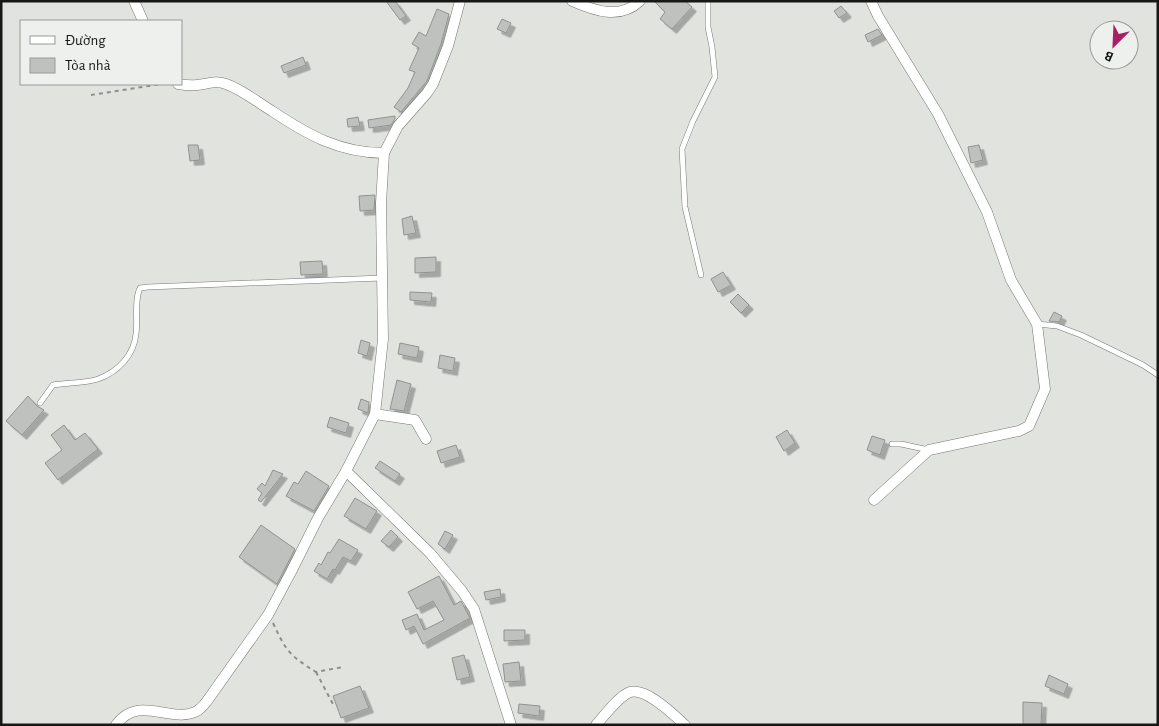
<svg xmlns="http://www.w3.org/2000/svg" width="1159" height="726" viewBox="0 0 1159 726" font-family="'Alegreya Sans',sans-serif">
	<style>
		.building { fill: #bfc1be; stroke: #90938f; filter: url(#shadow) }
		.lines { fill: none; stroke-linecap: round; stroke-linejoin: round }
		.service-casing { stroke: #757774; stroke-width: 6 }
		.minor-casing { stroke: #757774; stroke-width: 11 }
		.path { stroke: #8e8f8c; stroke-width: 2; stroke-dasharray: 4 4; stroke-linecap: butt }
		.service { stroke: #fff; stroke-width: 5 }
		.minor { stroke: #fff; stroke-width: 10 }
	</style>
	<defs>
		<filter id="shadow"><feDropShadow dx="4.5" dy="4.5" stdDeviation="0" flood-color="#0004"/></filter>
	</defs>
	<rect width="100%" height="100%" fill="#e1e3df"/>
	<g class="building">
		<path d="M 386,1 L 395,1 L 406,16 L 400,20 Z"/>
		<path d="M 654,1 L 685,1 L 692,7 L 672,29 L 660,19 L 665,12 Z"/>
		<path d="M 841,6 L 847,13 L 839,18 L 834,11 Z"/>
		<path d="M 437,9 L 449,14 L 441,44 L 427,81 L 401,112 L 394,107 L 408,88 L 415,72 L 409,70 L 419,48 L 412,44 L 419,32 L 426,36 Z"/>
		<path d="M 502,19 L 511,23 L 506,33 L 497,29 Z"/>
		<path d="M 878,29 L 882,35 L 868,42 L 865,35 Z"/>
		<path d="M 303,57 L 306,65 L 284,73 L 281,66 Z"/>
		<path d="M 395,116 L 395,119 L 391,125 L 369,128 L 368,120 Z"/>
		<path d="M 358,117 L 360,126 L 348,127 L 347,119 Z"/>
		<path d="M 188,145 L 198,145 L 200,160 L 190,161 Z"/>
		<path d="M 979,145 L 983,160 L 971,163 L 968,147 Z"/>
		<path d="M 375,195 L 374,210 L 360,211 L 359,196 Z"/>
		<path d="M 412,216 L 416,233 L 404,235 L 402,219 Z"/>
		<path d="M 436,257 L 436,272 L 415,273 L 415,258 Z"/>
		<path d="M 322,261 L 323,274 L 301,275 L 300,262 Z"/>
		<path d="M 723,272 L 731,285 L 718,292 L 711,279 Z"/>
		<path d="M 410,292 L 432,293 L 431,302 L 410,300 Z"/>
		<path d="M 738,294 L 749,305 L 741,313 L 730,302 Z"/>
		<path d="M 1054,312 L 1062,316 L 1059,322 L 1049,321 Z"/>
		<path d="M 361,340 L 370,343 L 367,356 L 358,353 Z"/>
		<path d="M 400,343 L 419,347 L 417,358 L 398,354 Z"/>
		<path d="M 440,355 L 455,358 L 453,371 L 438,368 Z"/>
		<path d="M 397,380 L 411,384 L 404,411 L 390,409 Z"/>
		<path d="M 28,396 L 37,406 L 44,410 L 22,435 L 6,421 Z"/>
		<path d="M 361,399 L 369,402 L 368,413 L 358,409 Z"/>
		<path d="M 330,417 L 349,423 L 346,433 L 327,427 Z"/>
		<path d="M 64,425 L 75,440 L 85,433 L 98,449 L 58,480 L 45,463 L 62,450 L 51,435 Z"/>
		<path d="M 787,430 L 795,443 L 784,451 L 776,437 Z"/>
		<path d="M 872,436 L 885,440 L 880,455 L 867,450 Z"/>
		<path d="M 456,445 L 460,457 L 441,463 L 437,451 Z"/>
		<path d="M 380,461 L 400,474 L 395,481 L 375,468 Z"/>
		<path d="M 273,470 L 283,474 L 261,502 L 258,500 L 262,493 L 257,489 L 262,483 L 265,486 Z"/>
		<path d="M 306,471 L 329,486 L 314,511 L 286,496 L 294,482 L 298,484 Z"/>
		<path d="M 355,498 L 377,511 L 366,529 L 344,516 Z"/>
		<path d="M 261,525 L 295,549 L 277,584 L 239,557 Z"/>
		<path d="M 391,530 L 398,537 L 389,547 L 381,541 Z"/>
		<path d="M 445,531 L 453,535 L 445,549 L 438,544 Z"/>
		<path d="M 339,539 L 358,550 L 351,561 L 343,557 L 335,570 L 333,569 L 327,579 L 314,571 L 319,563 L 321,565 L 328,552 L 330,553 Z"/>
		<path d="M 439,576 L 454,605 L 461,601 L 470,618 L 423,644 L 414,626 L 406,630 L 402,620 L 417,614 L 424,630 L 444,620 L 433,601 L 417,609 L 408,592 Z"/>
		<path d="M 500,589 L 501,597 L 486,600 L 484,592 Z"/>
		<path d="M 504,630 L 525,630 L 525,640 L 504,641 Z"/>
		<path d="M 464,655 L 470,677 L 457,680 L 452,658 Z"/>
		<path d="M 519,662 L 521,681 L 505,682 L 503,664 Z"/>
		<path d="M 1049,675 L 1068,684 L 1064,694 L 1045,686 Z"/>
		<path d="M 360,686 L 369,708 L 341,718 L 333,696 Z"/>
		<path d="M 1023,702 L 1042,703 L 1041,725 L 1023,725 Z"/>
		<path d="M 519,704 L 540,706 L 539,716 L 518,713 Z"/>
	</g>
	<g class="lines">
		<g class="service-casing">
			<g id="service">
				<path d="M 701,275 L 685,207 L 682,149 L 693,121 L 715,77 L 712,47 L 708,27 L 708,1"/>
				<path d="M 1037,324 L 1057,326 L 1081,335 L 1143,365 L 1158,375"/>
				<path d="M 40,403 L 53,385 C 65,383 87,383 98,379 C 118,372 134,355 136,334 C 138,320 134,301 140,288 L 148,287 L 382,278"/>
				<path d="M 892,444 L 901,444 L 929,450"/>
			</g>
		</g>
		<g class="minor-casing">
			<g id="minor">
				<path d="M 134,1 L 143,21"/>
				<path d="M 572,1 C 595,11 620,20 640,1"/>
				<path d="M 871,1 L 878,16 L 938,114 L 987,212 L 1011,280 L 1037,324 L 1045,389 L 1029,426 L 1019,431 L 929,450 L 874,500"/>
				<path d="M 178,84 C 184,85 190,86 197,85 C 208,84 215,80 226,84 C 243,90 257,102 272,111 C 308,135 340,153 384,153"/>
				<path d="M 375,414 L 415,420 L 426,439"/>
				<path d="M 346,471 L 430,553 L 462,591 L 474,609 L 511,725"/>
				<path d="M 116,725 C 138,694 169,723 195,712 C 200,710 204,705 207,701 L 268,615 L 291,572 L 318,518 L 346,471 L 375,414 L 383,339 L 381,203 L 384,153 L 398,126 L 427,93 L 433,84 L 448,46 L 460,1"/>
				<path d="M 596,725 C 604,716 619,696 630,692 C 646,687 674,715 685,725"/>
			</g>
		</g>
		<g class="path">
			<path d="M 91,95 L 161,84"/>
			<path d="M 273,623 C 286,651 290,656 316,672 L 343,667"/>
			<path d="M 316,672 L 334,706"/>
		</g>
		<use href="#service" class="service"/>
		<use href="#minor" class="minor"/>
	</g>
	<rect width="1159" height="726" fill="none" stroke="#171816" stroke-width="5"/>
	<rect x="20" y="20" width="162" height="65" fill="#eef0ed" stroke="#989a97"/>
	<rect x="30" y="36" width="25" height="8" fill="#ffffff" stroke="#989a97"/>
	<text x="65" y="45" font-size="15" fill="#171816">Đường</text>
	<rect x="30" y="58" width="25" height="15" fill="#bfc1be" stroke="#989a97"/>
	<text x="65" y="70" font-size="15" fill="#171816">Tòa nhà</text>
	<g transform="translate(1114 45) rotate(204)"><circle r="24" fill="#eef0ed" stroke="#989a97"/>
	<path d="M0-4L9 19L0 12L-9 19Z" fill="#a81f64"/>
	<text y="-8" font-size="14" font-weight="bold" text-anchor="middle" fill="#171816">B</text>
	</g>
</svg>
